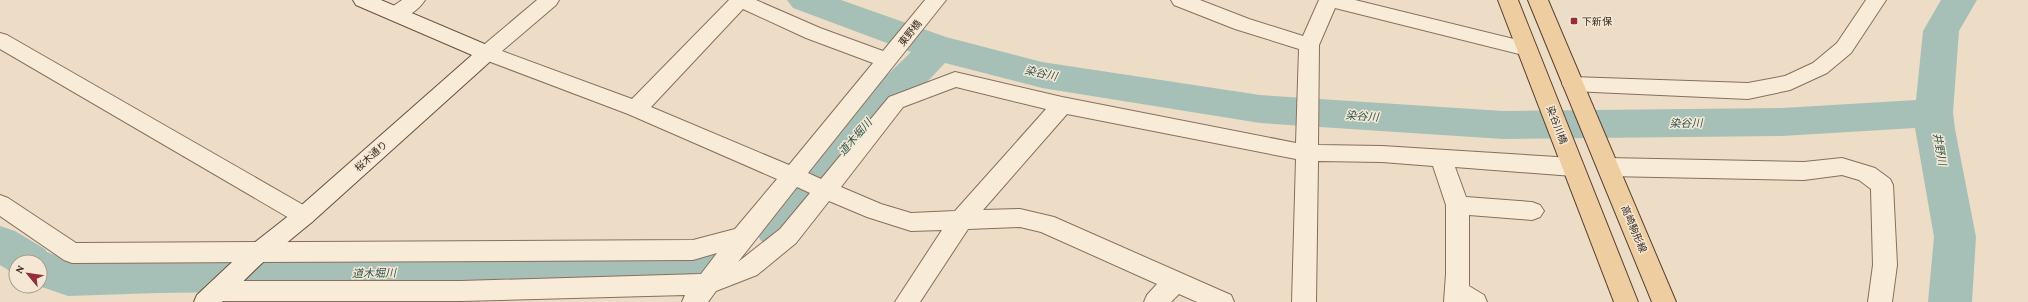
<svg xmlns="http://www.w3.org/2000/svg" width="2028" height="302" viewBox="0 0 2028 302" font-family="'Crimson Pro','Noto Sans JP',serif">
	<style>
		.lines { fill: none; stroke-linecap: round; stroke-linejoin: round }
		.river { fill: #a7c0b7; fill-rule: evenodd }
		.street-casing { stroke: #876f5c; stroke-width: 2 }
		.secondary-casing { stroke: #69503f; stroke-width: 2 }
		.primary-casing { stroke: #553e30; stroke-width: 2 }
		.street { fill: #f8ecd9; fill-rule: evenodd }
		.secondary { fill: #f8ecd9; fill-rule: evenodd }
		.primary { fill: #eecea0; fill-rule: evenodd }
		.poi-dot { fill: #942f39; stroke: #f4e8d5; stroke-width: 1.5 }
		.labels { text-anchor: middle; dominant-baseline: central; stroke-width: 3; stroke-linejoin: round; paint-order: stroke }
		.poi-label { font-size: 10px; fill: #38291f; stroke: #f4e8d5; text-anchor: start }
		.street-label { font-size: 10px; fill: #38291f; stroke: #f4e8d5 }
		.water-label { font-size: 11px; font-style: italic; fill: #2f5751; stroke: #f4e8d5 }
	</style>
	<rect width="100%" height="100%" fill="#edddc6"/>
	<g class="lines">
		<g class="river">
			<path d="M 787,0 L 841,0 L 946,37 L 1042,62 L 1260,95 L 1503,111 L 1782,108 L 1916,100 L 1923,31 L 1941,0 L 1977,0 L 1959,31 L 1953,112 L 1955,129 L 1976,237 L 1972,302 L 1928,302 L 1934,237 L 1915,128 L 1782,136 L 1503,139 L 1260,123 L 1042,88 L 945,63 L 906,104 L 791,241 L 776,246 L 761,241 L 755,229 L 761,217 L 878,84 L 911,52 L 793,8 Z"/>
			<path d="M 0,226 L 15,231 L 45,249 L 47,252 L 68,260 L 159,257 L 693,250 L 709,245 L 724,250 L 731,263 L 724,276 L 693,286 L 159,293 L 68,296 L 39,286 L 40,262 L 16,262 L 16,275 L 0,265 Z"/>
		</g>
		<g class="street-casing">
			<g id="street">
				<path d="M 402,0 L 425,0 C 418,11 402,22 389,19 L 386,14 L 389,9 Z"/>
				<path d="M 537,0 L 559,0 L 556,5 L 502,51 L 632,99 L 729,0 L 756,0 L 820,28 L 883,51 L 925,0 L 946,0 L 808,173 L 821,179 L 889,97 L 955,72 L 1062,97 L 1296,143 L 1299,49 L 1235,29 L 1174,5 L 1171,0 L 1200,0 L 1249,19 L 1303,36 L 1319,0 L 1355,0 L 1534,44 L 1537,49 L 1534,54 L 1527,56 L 1335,8 L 1319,45 L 1318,145 L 1382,146 L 1573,158 L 1581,161 L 1584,167 L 1581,173 L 1573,176 L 1455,167 L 1466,197 L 1532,202 L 1540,205 L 1544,211 L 1540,217 L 1532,220 L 1469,215 L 1469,286 L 1484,295 L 1487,302 L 1444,302 L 1446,274 L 1446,205 L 1433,166 L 1382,162 L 1318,161 L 1316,302 L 1292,302 L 1296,159 L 1067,114 L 983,210 L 1020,209 L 1054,217 L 1231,295 L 1234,302 L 1197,302 L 1179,294 L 1171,302 L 1144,302 L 1147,295 L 1157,284 L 1041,232 L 1020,227 L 968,229 L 920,302 L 895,302 L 942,230 L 911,231 L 867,217 L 829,201 L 796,243 L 757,275 L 716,291 L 708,302 L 682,302 L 685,295 L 461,301 L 218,301 L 209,298 L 206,291 L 209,284 L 218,281 L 461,281 L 701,274 L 717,253 L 693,260 L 72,263 L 64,260 L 0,216 L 0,195 L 8,198 L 76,243 L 693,240 L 735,229 L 777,179 L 628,114 L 480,58 L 477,53 L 480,48 ZM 743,9 L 806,38 L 873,63 L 789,165 L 651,107 ZM 956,87 L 1046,109 L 955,211 L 911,213 L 881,204 L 841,187 L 903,107 ZM 797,187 L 810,193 L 780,229 L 738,262 Z"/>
				<path d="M 1866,0 L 1886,0 L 1851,53 L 1827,73 L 1790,90 L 1748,99 L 1572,91 L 1565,89 L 1562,84 L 1565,79 L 1572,77 L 1748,83 L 1785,76 L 1813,63 L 1837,43 Z"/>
				<path d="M 0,33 L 7,35 L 312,210 L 316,216 L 312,222 L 304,225 L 296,222 L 0,49 Z"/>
				<path d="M 1608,158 L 1804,162 L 1842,158 L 1875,168 L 1890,179 L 1893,185 L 1897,265 L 1892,302 L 1868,302 L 1873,265 L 1871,189 L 1859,180 L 1842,175 L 1804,180 L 1608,176 L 1600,173 L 1597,167 L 1600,161 Z"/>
			</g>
		</g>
		<g class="secondary-casing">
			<path id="secondary" d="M 353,0 L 381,0 L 494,48 L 497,53 L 494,58 L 312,222 L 261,264 L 222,302 L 194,302 L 197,295 L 245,250 L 296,210 L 472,55 L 356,5 Z"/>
		</g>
		<g class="primary-casing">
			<g id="primary">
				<path d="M 1498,0 L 1518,0 L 1638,302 L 1614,302 Z"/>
				<path d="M 1528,0 L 1548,0 L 1676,302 L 1652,302 Z"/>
			</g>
		</g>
		<use href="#street" class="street"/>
		<use href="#secondary" class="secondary"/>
		<use href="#primary" class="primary"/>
	</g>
	<rect class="poi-dot" x="1570" y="17" width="8" height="8" rx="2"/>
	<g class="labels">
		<g class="poi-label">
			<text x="1582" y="21">下新保</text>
		</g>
		<g class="street-label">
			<text transform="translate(910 33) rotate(-51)">東野橋</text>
			<text transform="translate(1557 125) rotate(69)">染谷川橋</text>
			<text transform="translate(371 156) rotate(-42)">桜木通り</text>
			<text transform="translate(1634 229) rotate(67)">高崎駒形線</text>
		</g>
		<g class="water-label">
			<text transform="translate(1041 73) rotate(12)">染谷川</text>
			<text transform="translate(1362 116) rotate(4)">染谷川</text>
			<text transform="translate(1686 123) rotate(-1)">染谷川</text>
			<text transform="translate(855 137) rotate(-49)">道木堀川</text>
			<text transform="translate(1940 149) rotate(80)">井野川</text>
			<text transform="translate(374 273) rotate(-1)">道木堀川</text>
		</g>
	</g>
	<g transform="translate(28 274) rotate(299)"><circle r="19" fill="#f4e8d5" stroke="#a99c8c"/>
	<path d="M0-3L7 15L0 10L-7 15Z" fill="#942f39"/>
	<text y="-6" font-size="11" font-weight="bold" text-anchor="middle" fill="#38291f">N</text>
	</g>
</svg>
